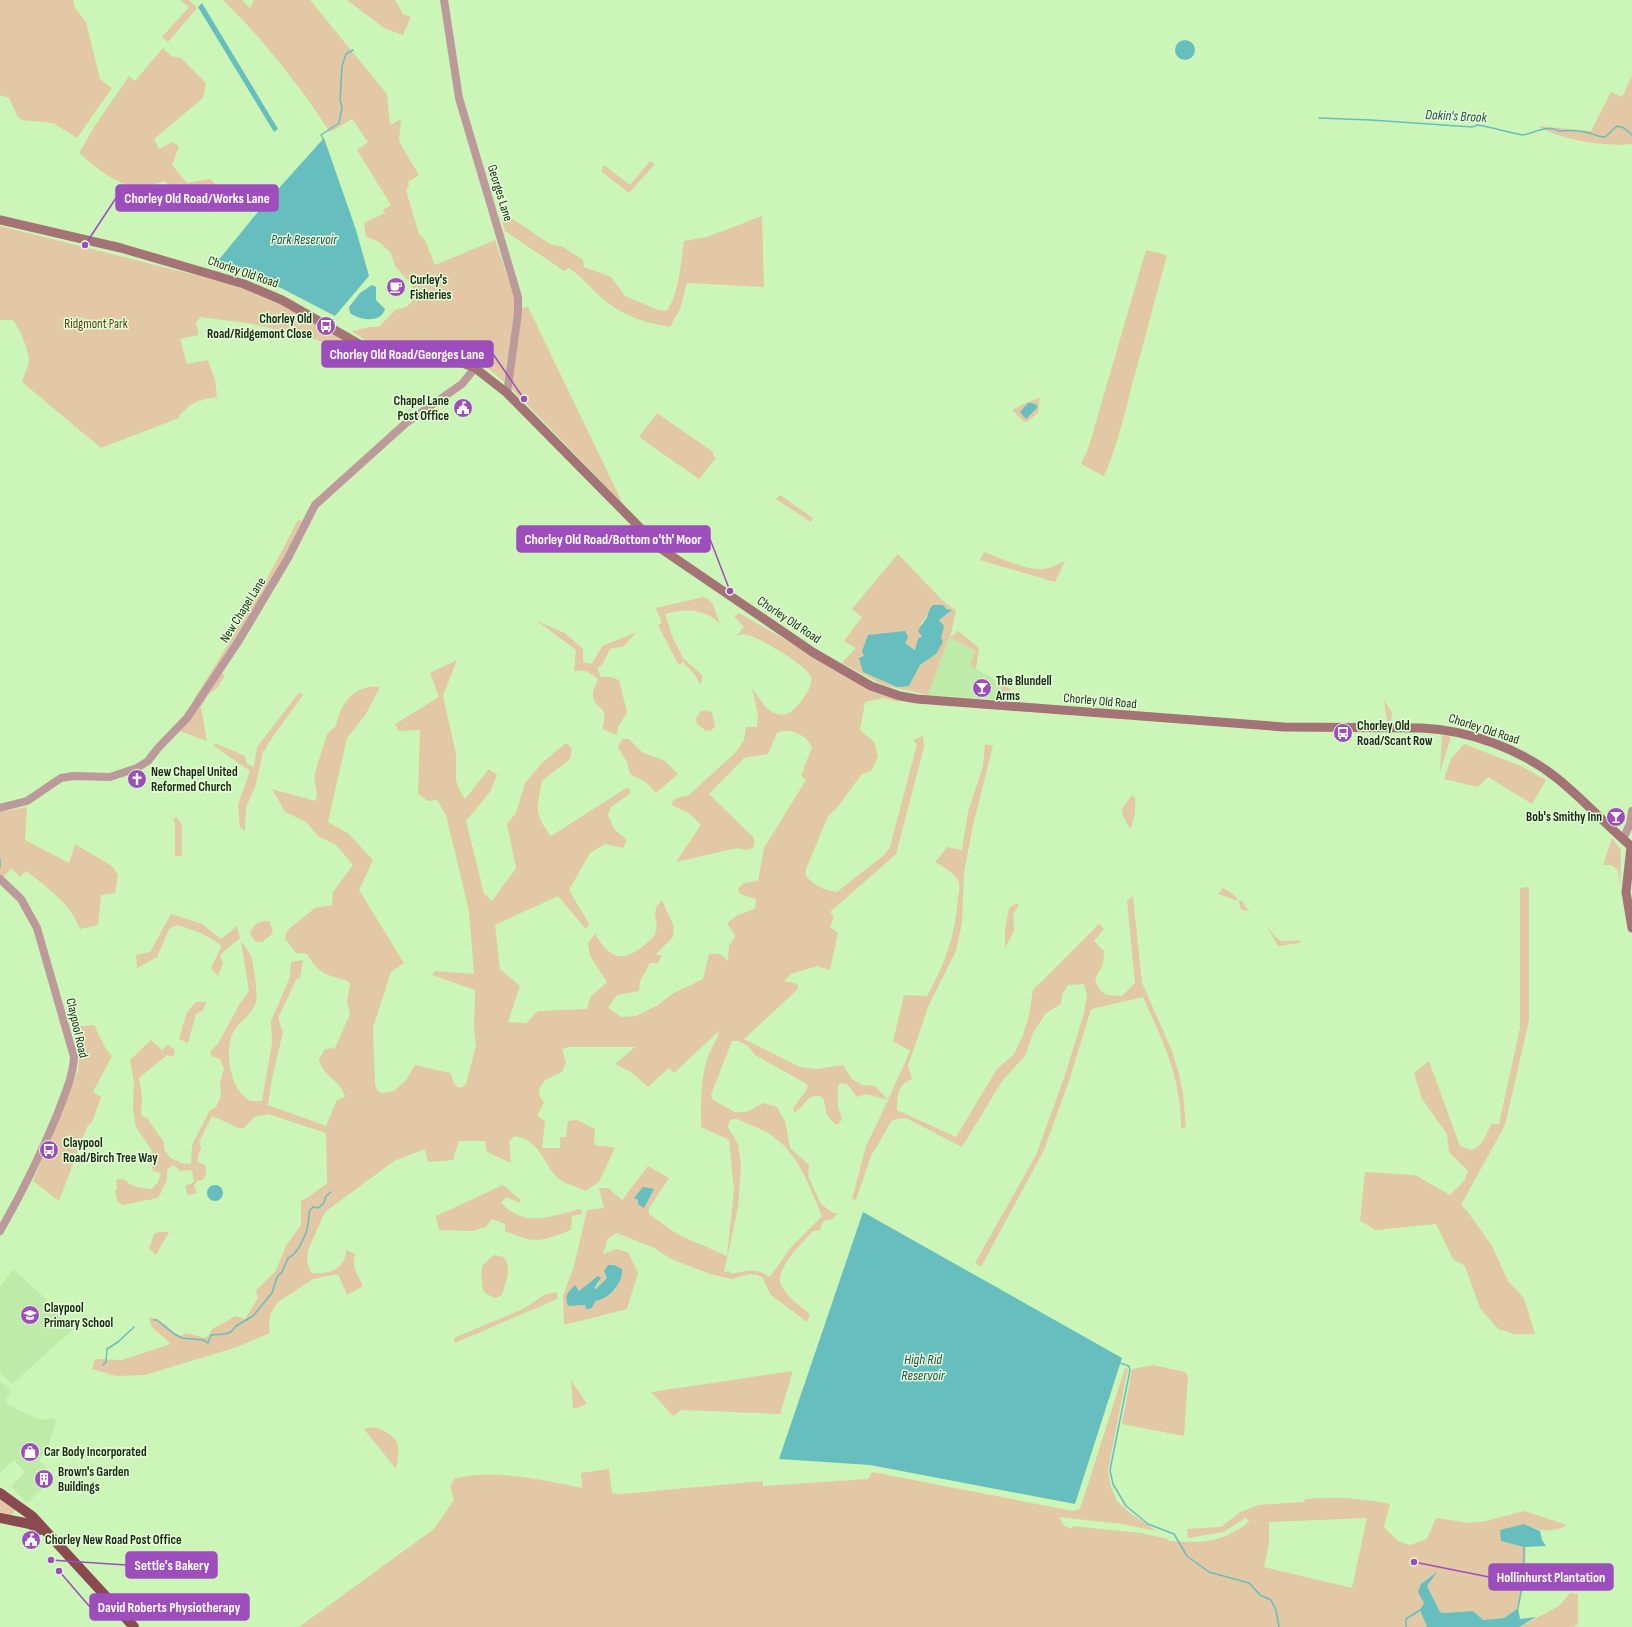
<svg xmlns="http://www.w3.org/2000/svg" width="1632" height="1627" viewBox="0 0 1632 1627" font-family="'Sofia Sans Condensed',sans-serif">
	<style>
		.built { fill: #beeca8 }
		.green { fill: #e2c8a4; fill-rule: evenodd }
		.water { fill: #66bebe }
		.lines { fill: none; stroke-linecap: round; stroke-linejoin: round }
		.stream { stroke: #66bebe; stroke-width: 1.5 }
		.tertiary { stroke: #bc999a; stroke-width: 8 }
		.secondary { stroke: #a47375; stroke-width: 9 }
		.trunk { stroke: #8a4b50; stroke-width: 10 }
		.labels { text-anchor: middle; dominant-baseline: central; stroke-width: 3; stroke-linejoin: round; paint-order: stroke }
		.street-label { font-size: 13px; fill: #192911; stroke: #e4fed9 }
		.poi-label { font-size: 13px; font-weight: bold; fill: #192911; stroke: #e4fed9; text-anchor: start }
		.park-label { font-size: 13px; fill: #583e12; stroke: #e4fed9 }
		.water-label { font-size: 14px; font-style: italic; fill: #244d4d; stroke: #e4fed9 }
		.leader { fill: none; stroke: #9e4dbd; stroke-width: 1.5 }
		.callout-dot { fill: #9e4dbd; stroke: #e4fed9; stroke-width: 1.5 }
		.callout { fill: #9e4dbd; stroke: #9e4dbd; stroke-width: 1.5 }
		.callout-label { font-size: 14px; text-anchor: middle; font-weight: bold; fill: #fff }
	</style>
	<rect width="100%" height="100%" fill="#ccf6b8"/>
	<g class="built">
		<path d="M 949,637 L 975,651 L 970,665 L 1000,683 L 1005,700 L 928,695 Z"/>
		<path d="M 13,1269 L 47,1300 L 72,1330 L 12,1384 L 0,1372 L 0,1287 Z"/>
		<path d="M 2,1383 L 12,1392 L 4,1400 L 10,1406 L 41,1420 L 51,1418 L 56,1420 L 48,1449 L 39,1460 L 55,1478 L 27,1503 L 11,1486 L 25,1472 L 14,1460 L 0,1473 L 0,1384 Z"/>
	</g>
	<g class="green">
		<path d="M 0,0 L 73,0 L 75,8 L 86,22 L 100,79 L 112,88 L 77,138 L 53,123 L 22,120 L 18,117 L 9,98 L 0,95 Z"/>
		<path d="M 180,0 L 189,0 L 197,8 L 168,42 L 162,37 L 189,7 Z"/>
		<path d="M 223,0 L 242,0 L 250,8 L 254,0 L 310,0 L 387,94 L 390,125 L 401,119 L 399,140 L 401,145 L 419,175 L 408,182 L 409,187 L 406,190 L 419,234 L 425,240 L 435,265 L 495,240 L 516,302 L 504,382 L 488,368 L 456,352 L 439,348 L 369,343 L 352,331 L 369,327 L 379,327 L 395,310 L 406,307 L 412,302 L 412,285 L 395,266 L 391,253 L 379,242 L 366,237 L 364,223 L 385,213 L 383,210 L 391,205 L 357,150 L 368,142 L 352,119 L 330,132 C 299,85 263,39 223,0 Z"/>
		<path d="M 347,0 L 395,0 L 403,14 L 411,17 L 403,35 L 384,28 Z"/>
		<path d="M 163,48 L 171,56 L 181,58 L 206,83 L 203,98 L 154,139 L 159,149 L 173,142 L 179,147 L 172,165 L 187,183 L 210,179 L 222,190 L 236,185 L 245,203 L 241,209 L 211,212 L 174,193 L 165,181 C 157,183 143,189 135,187 C 114,183 94,166 79,153 L 94,127 L 129,76 L 135,81 Z"/>
		<path d="M 1632,76 L 1632,144 C 1606,147 1560,140 1538,126 L 1591,131 L 1611,92 L 1622,97 Z"/>
		<path d="M 650,161 L 655,164 L 629,193 L 601,171 L 604,165 L 630,185 Z"/>
		<path d="M 762,216 L 764,287 L 687,283 L 680,309 L 670,327 C 643,322 623,316 602,298 C 590,288 582,277 569,268 L 564,271 L 505,231 L 501,217 L 513,219 L 550,244 L 563,247 L 583,260 L 584,267 L 611,277 L 625,296 L 658,310 L 666,311 C 679,297 681,260 684,241 L 707,237 Z"/>
		<path d="M 0,226 L 239,286 L 289,308 L 353,345 L 334,347 L 317,340 L 253,324 L 200,317 L 196,324 L 199,335 L 180,339 L 187,364 L 208,360 L 215,380 L 217,397 C 198,400 193,401 179,416 L 179,418 L 101,448 L 22,382 C 24,375 28,368 29,361 C 30,353 19,327 13,320 L 0,320 Z"/>
		<path d="M 1146,250 L 1167,255 L 1136,371 C 1131,385 1129,399 1125,413 C 1119,434 1113,456 1104,476 L 1081,464 L 1089,446 Z"/>
		<path d="M 528,307 L 623,504 L 510,387 L 521,308 Z"/>
		<path d="M 1040,398 L 1038,413 L 1027,422 L 1023,421 L 1012,410 L 1028,402 Z"/>
		<path d="M 657,413 L 713,452 L 713,456 L 716,458 L 699,479 L 639,437 Z"/>
		<path d="M 780,495 L 813,518 L 811,522 L 776,499 Z"/>
		<path d="M 298,520 L 302,521 L 281,564 L 240,633 L 195,700 L 194,699 C 231,640 267,582 298,520 Z"/>
		<path d="M 984,552 C 1001,558 1030,573 1048,568 C 1054,567 1060,563 1065,561 L 1055,582 L 980,560 Z"/>
		<path d="M 898,554 L 943,601 L 956,611 L 950,637 L 958,631 L 979,648 L 976,669 L 970,665 L 975,651 L 949,637 L 928,695 L 883,685 L 842,663 L 856,648 L 844,641 L 862,617 L 852,609 ZM 952,610 L 939,620 L 944,626 L 936,654 L 920,665 L 909,686 L 865,656 L 864,653 L 905,643 L 916,650 L 918,639 L 922,636 L 921,623 L 927,616 Z"/>
		<path d="M 703,597 C 714,599 716,614 720,624 C 705,609 685,608 665,614 L 673,638 L 683,658 L 703,676 L 700,685 L 695,675 L 683,662 L 679,665 L 677,662 L 658,625 L 662,623 L 656,608 Z"/>
		<path d="M 739,613 L 812,655 L 897,698 L 899,702 L 884,698 L 865,702 L 860,730 L 874,742 L 878,756 L 872,770 L 861,775 L 836,809 L 828,816 L 806,869 L 806,876 C 815,886 824,890 837,892 L 884,855 L 890,847 L 917,744 L 913,740 L 923,736 L 924,747 L 896,854 L 830,912 L 834,917 L 830,927 L 838,933 L 830,970 L 817,966 L 791,974 L 784,981 L 798,984 L 798,989 L 744,1039 L 800,1067 L 817,1069 L 843,1065 L 852,1079 L 862,1085 L 875,1086 L 888,1100 L 910,1051 L 893,1041 L 904,995 L 927,996 C 945,965 956,933 958,897 C 959,892 961,883 957,879 C 953,872 942,866 935,862 L 947,847 L 962,850 L 968,812 L 983,766 L 985,744 L 993,746 L 973,825 L 964,873 L 962,923 L 956,951 L 928,1007 L 908,1066 L 912,1079 C 897,1085 898,1095 897,1110 L 956,1137 L 997,1069 L 1014,1054 L 1023,1035 L 1029,1015 L 1033,990 L 1099,924 L 1104,929 L 1094,941 L 1104,951 L 1103,965 L 1095,979 C 1101,996 1105,995 1122,996 L 1135,983 L 1127,901 L 1133,896 L 1142,983 L 1172,1051 L 1178,1070 L 1183,1093 L 1186,1127 L 1181,1128 C 1181,1077 1163,1042 1143,997 L 1091,1009 L 1069,1081 L 1044,1150 L 981,1267 L 975,1263 L 1036,1155 L 1065,1075 L 1084,1013 L 1087,994 L 1084,984 L 1068,985 L 1062,995 L 1061,1004 L 1046,1013 L 1033,1033 L 1025,1056 L 1002,1081 L 962,1147 L 906,1118 L 892,1120 L 871,1156 L 856,1200 L 852,1199 L 866,1146 L 888,1100 L 866,1094 L 857,1097 L 847,1084 L 841,1083 L 838,1086 L 838,1107 L 842,1118 L 839,1124 L 835,1124 C 832,1121 829,1118 827,1114 C 824,1108 827,1096 817,1096 C 806,1095 803,1110 794,1112 L 793,1108 L 808,1088 L 807,1084 L 755,1055 L 748,1046 L 738,1041 L 732,1041 L 711,1095 L 713,1100 L 735,1112 L 747,1112 L 763,1103 L 777,1107 L 785,1121 L 790,1148 L 809,1165 L 808,1176 L 821,1204 L 833,1213 L 838,1213 L 831,1220 L 826,1220 L 822,1223 L 820,1230 L 813,1231 C 803,1242 774,1270 781,1285 C 787,1297 800,1306 810,1314 L 807,1322 L 770,1294 L 763,1278 L 757,1275 L 750,1274 L 732,1279 L 710,1274 L 671,1259 L 656,1249 L 617,1233 L 608,1238 L 603,1254 L 616,1249 L 628,1252 L 638,1273 L 627,1309 L 564,1325 L 563,1296 L 574,1266 L 587,1210 L 604,1208 L 599,1188 L 608,1188 L 622,1200 L 648,1166 L 669,1178 L 649,1208 L 649,1214 L 677,1234 L 727,1256 L 734,1190 L 729,1140 L 701,1127 C 701,1103 700,1077 709,1054 C 712,1047 717,1039 719,1031 L 674,1073 L 669,1068 L 648,1087 L 631,1072 L 615,1064 L 635,1047 L 569,1047 L 562,1049 L 566,1062 L 562,1072 L 545,1080 L 539,1089 L 540,1097 L 544,1102 L 537,1116 L 545,1121 L 542,1148 L 560,1148 L 560,1137 L 566,1137 L 568,1121 L 577,1120 L 595,1129 L 594,1144 C 601,1148 608,1145 615,1148 L 599,1182 L 585,1191 C 577,1186 566,1185 559,1179 C 542,1164 542,1140 514,1136 L 509,1141 L 511,1163 L 487,1152 L 485,1141 L 459,1141 L 453,1160 L 428,1162 L 425,1149 L 394,1161 L 325,1212 L 308,1250 L 307,1261 L 311,1273 C 328,1275 346,1269 346,1250 L 355,1254 C 351,1266 358,1275 363,1286 L 347,1295 L 338,1274 L 313,1279 L 278,1302 L 271,1313 L 269,1321 L 270,1333 L 237,1347 L 145,1375 L 116,1376 L 92,1369 L 95,1359 L 122,1360 L 171,1344 L 151,1326 L 149,1317 C 163,1319 169,1330 181,1336 L 186,1333 L 205,1338 L 209,1335 L 212,1329 L 236,1316 L 245,1319 L 258,1298 L 256,1290 L 275,1272 L 286,1246 L 301,1225 L 301,1201 C 311,1197 317,1189 327,1184 L 326,1133 L 268,1114 L 254,1117 L 244,1128 L 239,1128 L 212,1116 L 199,1142 L 201,1148 L 197,1159 L 199,1163 L 204,1164 L 206,1167 L 206,1174 L 203,1180 L 197,1181 L 194,1186 L 197,1193 L 188,1195 L 185,1186 L 194,1182 L 192,1170 L 181,1171 L 173,1165 L 167,1170 L 167,1180 L 158,1198 L 123,1205 L 118,1202 L 115,1192 L 117,1188 L 116,1180 C 124,1177 125,1181 131,1185 C 137,1188 146,1188 152,1189 L 158,1182 L 161,1173 L 153,1171 L 149,1156 L 152,1151 L 136,1127 L 133,1108 L 134,1082 L 130,1060 L 151,1040 L 162,1050 L 168,1045 L 175,1050 L 173,1057 L 167,1055 L 139,1078 L 142,1097 L 141,1116 L 147,1118 L 164,1142 L 164,1149 L 169,1157 L 181,1163 L 191,1164 L 192,1145 L 210,1110 L 216,1107 L 221,1096 L 220,1082 L 224,1069 L 220,1059 L 212,1056 L 210,1052 L 219,1042 L 239,1005 L 249,991 L 241,941 C 244,946 249,951 251,956 C 254,965 258,994 256,1002 C 253,1013 240,1021 234,1031 C 223,1048 230,1094 252,1101 C 255,1101 259,1101 262,1101 L 272,1043 L 271,1021 L 290,977 L 291,962 L 303,960 L 300,978 L 296,980 L 278,1018 L 283,1032 L 272,1078 L 268,1105 L 326,1126 L 337,1100 L 345,1097 C 342,1081 321,1075 319,1059 L 325,1049 L 335,1048 L 350,1014 L 347,1002 L 350,984 L 348,981 C 325,974 320,975 307,954 L 296,953 L 285,939 L 286,933 L 290,928 L 315,908 L 332,905 L 333,892 L 353,865 L 336,845 L 318,836 L 306,822 L 285,812 L 272,789 L 315,801 L 317,796 L 314,776 L 327,734 L 336,726 C 340,703 355,684 380,687 L 366,714 L 347,738 L 328,822 L 348,833 L 373,860 L 359,890 L 404,963 L 391,972 L 373,1028 L 375,1084 L 377,1090 L 381,1093 L 394,1091 L 406,1080 L 415,1065 L 450,1073 C 453,1078 453,1083 457,1087 L 462,1087 L 466,1084 L 476,1046 L 474,1028 L 475,990 L 432,975 L 435,971 L 474,974 L 469,911 L 446,815 L 437,800 L 428,801 L 418,794 L 420,730 L 399,731 L 395,724 L 439,697 L 430,673 L 457,660 L 443,696 L 456,754 L 456,780 L 459,789 L 465,799 L 489,769 L 497,775 L 490,792 L 466,821 L 484,894 L 492,901 L 516,868 L 507,824 L 516,813 L 525,783 L 543,762 L 566,743 L 572,748 L 570,759 L 542,781 C 537,808 533,812 551,836 L 628,787 L 631,793 L 611,807 L 608,815 L 614,829 L 627,840 L 623,848 L 605,844 L 590,853 L 569,890 L 589,924 L 586,929 L 558,896 L 495,925 L 500,969 L 520,986 L 508,1022 L 526,1023 L 538,1011 L 587,1009 L 591,996 L 607,982 L 590,956 L 588,943 L 595,934 C 608,956 620,964 642,947 C 646,943 653,939 655,934 C 661,921 648,913 662,900 L 674,927 L 673,937 L 656,954 L 662,956 L 658,963 L 650,963 L 640,981 L 639,991 L 617,995 L 608,1008 L 621,1017 L 636,1016 L 658,1005 L 672,994 L 703,979 L 709,954 L 720,954 L 728,961 L 729,946 L 735,936 L 727,923 L 738,915 L 755,909 L 756,899 L 740,894 L 738,889 L 744,883 L 758,881 L 764,848 L 806,780 L 801,776 L 812,747 C 806,734 789,727 777,733 L 768,754 L 744,758 L 709,794 L 753,837 L 755,842 L 753,848 L 746,850 L 737,848 L 676,862 L 701,825 L 689,813 L 671,805 L 674,799 L 689,795 L 737,751 L 744,740 L 746,727 L 757,727 L 758,715 L 752,688 C 758,695 764,708 772,712 C 775,714 783,716 787,714 C 796,710 814,688 811,677 C 808,666 760,638 748,635 C 744,634 739,635 736,636 L 744,627 L 734,616 ZM 732,1119 L 737,1119 C 748,1124 759,1128 768,1133 C 798,1151 809,1186 822,1216 L 791,1247 L 770,1277 C 754,1267 748,1271 731,1274 L 730,1271 L 724,1272 L 738,1208 L 741,1166 L 738,1144 L 728,1127 L 729,1122 ZM 607,1274 L 622,1274 L 615,1290 L 585,1305 L 579,1304 L 575,1286 L 579,1291 L 600,1281 L 594,1288 L 596,1289 L 607,1278 Z"/>
		<path d="M 537,621 L 565,633 L 583,649 L 583,662 L 592,664 L 602,646 L 637,632 L 624,646 L 610,649 L 602,665 L 597,668 L 601,677 L 611,677 L 619,680 L 627,712 L 618,727 L 617,735 L 602,729 C 611,703 594,712 593,695 C 593,689 596,684 598,679 C 590,672 585,669 574,671 L 576,650 Z"/>
		<path d="M 220,671 L 225,676 L 217,688 L 208,695 L 201,707 L 207,741 L 177,730 Z"/>
		<path d="M 1000,683 L 1010,689 L 1007,700 L 1005,700 Z"/>
		<path d="M 301,692 L 303,695 L 267,745 L 266,750 L 263,751 L 256,784 L 246,808 L 245,831 L 240,827 L 238,805 L 250,771 L 214,746 L 215,743 L 245,756 L 247,764 L 254,767 L 257,747 L 297,695 Z"/>
		<path d="M 1384,700 L 1392,713 L 1391,721 L 1387,721 Z"/>
		<path d="M 705,710 L 712,712 L 715,726 L 712,730 L 706,731 L 697,724 L 696,718 L 700,712 Z"/>
		<path d="M 1442,735 L 1451,737 L 1440,772 Z"/>
		<path d="M 622,739 L 629,739 L 642,752 L 665,761 L 678,774 L 656,793 L 646,782 L 630,774 L 627,762 L 618,747 Z"/>
		<path d="M 1464,744 L 1521,766 L 1546,780 L 1532,804 L 1488,777 L 1478,787 L 1444,779 L 1451,759 Z"/>
		<path d="M 1132,795 L 1135,797 C 1136,809 1135,818 1130,829 L 1123,816 L 1122,809 Z"/>
		<path d="M 27,807 L 25,840 L 69,863 L 75,844 L 112,866 L 118,875 L 115,893 L 101,895 L 98,925 L 80,929 C 70,903 48,888 26,871 L 20,877 L 11,868 L 4,877 L 0,875 L 0,812 Z"/>
		<path d="M 176,817 L 182,825 L 182,855 L 175,857 L 175,824 L 173,819 Z"/>
		<path d="M 1612,838 L 1621,850 L 1620,889 L 1618,870 L 1611,865 L 1603,865 Z"/>
		<path d="M 1529,887 L 1529,1020 L 1505,1125 L 1461,1205 L 1468,1212 L 1492,1246 L 1508,1281 L 1524,1298 L 1535,1334 L 1514,1334 L 1498,1329 L 1480,1308 L 1465,1266 L 1453,1259 L 1436,1224 L 1376,1230 L 1360,1221 L 1365,1172 L 1415,1175 L 1450,1195 L 1464,1181 L 1468,1171 L 1449,1152 L 1447,1134 L 1422,1099 L 1414,1073 L 1429,1061 L 1460,1146 L 1471,1150 C 1483,1146 1486,1135 1491,1124 L 1499,1124 L 1520,1028 L 1520,888 Z"/>
		<path d="M 1223,888 L 1233,894 L 1239,901 L 1241,900 L 1249,911 L 1241,910 L 1239,901 L 1218,894 Z"/>
		<path d="M 1016,904 L 1019,904 L 1013,915 L 1014,931 L 1005,948 L 1005,930 L 1009,908 Z"/>
		<path d="M 171,914 L 202,924 L 221,939 L 237,926 L 240,938 L 220,955 L 223,963 L 218,976 L 211,968 L 221,947 L 220,944 L 201,933 L 178,925 L 169,929 L 157,957 L 137,968 L 136,955 L 150,952 Z"/>
		<path d="M 265,921 L 269,921 L 273,931 L 271,935 L 262,942 L 256,942 L 250,934 C 253,926 256,922 265,921 Z"/>
		<path d="M 1265,923 C 1279,942 1277,943 1301,940 L 1300,943 L 1278,946 Z"/>
		<path d="M 196,1002 L 206,1002 L 203,1010 L 196,1014 L 188,1043 L 179,1039 L 187,1012 Z"/>
		<path d="M 94,1025 L 106,1049 L 112,1056 L 93,1092 L 101,1097 L 92,1122 L 87,1127 L 59,1201 L 33,1181 L 78,1071 L 79,1055 L 72,1027 Z"/>
		<path d="M 503,1185 L 521,1200 L 519,1203 L 506,1197 L 501,1203 C 525,1228 549,1217 579,1209 L 582,1211 L 582,1214 L 572,1216 L 571,1230 C 539,1242 537,1244 505,1231 L 505,1224 L 492,1219 L 486,1227 L 472,1231 L 439,1230 L 436,1216 Z"/>
		<path d="M 158,1232 L 169,1232 L 156,1255 L 149,1248 L 154,1234 Z"/>
		<path d="M 494,1255 L 504,1257 C 512,1269 506,1282 502,1295 L 496,1298 L 486,1294 L 483,1290 L 481,1271 L 483,1265 Z"/>
		<path d="M 557,1292 L 557,1299 L 455,1343 L 454,1338 L 525,1308 L 544,1295 Z"/>
		<path d="M 1153,1365 L 1185,1372 L 1188,1376 L 1184,1436 L 1122,1424 L 1132,1369 Z"/>
		<path d="M 1125,1368 L 1128,1369 L 1108,1470 L 1111,1487 L 1117,1501 L 1130,1513 L 1157,1531 L 1122,1524 L 1059,1517 L 1064,1526 L 1072,1529 L 1072,1526 L 1141,1533 L 1168,1539 L 1168,1541 C 1202,1543 1222,1543 1249,1522 L 1246,1518 L 1223,1532 L 1188,1538 L 1187,1529 L 1221,1527 L 1240,1512 L 1258,1505 L 1303,1502 L 1306,1499 C 1337,1497 1359,1498 1390,1504 L 1384,1527 L 1398,1541 L 1410,1545 L 1427,1539 L 1436,1518 L 1469,1523 L 1486,1521 L 1524,1511 L 1567,1525 C 1552,1534 1539,1531 1524,1524 L 1501,1541 L 1526,1547 L 1525,1579 L 1518,1610 L 1517,1608 L 1504,1618 L 1483,1620 L 1473,1611 L 1444,1613 L 1440,1612 L 1427,1586 L 1435,1573 L 1421,1584 L 1424,1603 L 1420,1610 L 1427,1627 L 299,1627 L 434,1529 L 454,1500 L 450,1487 L 454,1479 C 489,1468 546,1480 582,1488 L 581,1473 L 609,1469 L 612,1493 L 621,1494 L 763,1481 L 763,1486 L 868,1479 L 872,1472 L 1073,1511 L 1079,1509 L 1082,1503 ZM 1367,1518 L 1352,1588 L 1264,1567 L 1269,1544 L 1269,1522 Z"/>
		<path d="M 793,1371 L 780,1414 L 681,1410 L 673,1416 L 651,1392 Z"/>
		<path d="M 571,1380 L 587,1404 L 573,1409 Z"/>
		<path d="M 374,1427 C 399,1436 401,1443 396,1469 L 364,1429 Z"/>
		<path d="M 0,1495 L 15,1507 L 14,1513 L 9,1516 L 0,1515 Z"/>
		<path d="M 1570,1593 L 1578,1594 L 1578,1624 L 1573,1627 L 1519,1627 L 1559,1606 Z"/>
	</g>
	<g class="water">
		<path d="M 202,3 L 278,129 L 274,132 L 198,7 Z"/>
		<circle cx="1185" cy="50" r="10"/>
		<path d="M 324,138 L 356,230 L 369,276 L 335,316 L 281,288 L 217,262 L 262,207 Z"/>
		<path d="M 372,285 L 376,287 L 376,300 L 385,309 C 381,324 359,320 350,313 L 349,307 L 360,293 Z"/>
		<path d="M 1028,403 L 1032,403 L 1037,405 L 1037,408 L 1026,419 L 1020,412 Z"/>
		<path d="M 933,605 L 943,605 L 946,609 L 952,610 L 939,620 L 944,626 L 941,638 L 943,642 L 936,654 L 920,665 L 909,686 L 897,687 L 863,672 L 859,658 L 864,656 L 862,651 L 868,635 L 905,631 L 908,637 L 905,643 L 915,650 L 918,639 L 922,636 L 918,631 C 921,625 924,622 927,617 C 929,612 929,609 933,605 Z"/>
		<circle cx="215" cy="1193" r="8"/>
		<path d="M 643,1187 L 654,1189 L 644,1208 L 638,1204 L 638,1200 L 634,1198 Z"/>
		<path d="M 863,1212 L 1122,1358 L 1075,1504 L 870,1465 L 779,1459 Z"/>
		<path d="M 608,1265 L 614,1265 L 622,1269 C 623,1284 609,1299 595,1301 L 592,1308 L 586,1309 L 585,1305 L 568,1306 C 564,1296 568,1292 575,1285 L 579,1291 L 598,1276 L 601,1278 L 594,1288 L 596,1289 L 607,1278 L 604,1271 Z"/>
		<path d="M 1524,1524 L 1540,1531 L 1542,1540 L 1546,1546 L 1524,1547 L 1501,1541 L 1500,1530 Z"/>
		<path d="M 1437,1572 L 1427,1586 L 1440,1612 L 1444,1613 L 1473,1611 L 1483,1620 L 1504,1618 L 1518,1608 L 1520,1619 L 1536,1617 L 1519,1627 L 1427,1627 L 1420,1610 L 1424,1603 L 1418,1592 L 1421,1584 Z"/>
	</g>
	<g class="lines">
		<g class="stream">
			<path d="M 1319,118 L 1371,120 L 1472,127 L 1478,125 C 1485,126 1521,135 1523,135 C 1534,133 1549,124 1559,131 C 1570,130 1579,130 1589,133 C 1596,135 1598,137 1605,137 L 1617,126 L 1624,128 L 1632,135"/>
			<path d="M 323,139 L 321,135 L 339,123 L 342,107 L 340,100 L 342,66 L 346,54 L 353,50"/>
			<path d="M 0,867 L 0,859"/>
			<path d="M 154,1320 L 157,1320 L 174,1334 L 182,1338 L 203,1340 L 208,1343 L 211,1335 L 225,1334 L 231,1332 L 236,1326 L 253,1316 L 272,1293 L 277,1277 L 282,1272 L 288,1258 C 297,1255 307,1234 308,1224 C 310,1217 307,1211 313,1207 L 318,1208 L 324,1203 L 326,1196 L 331,1192"/>
			<path d="M 1120,1363 L 1129,1366 L 1130,1370 L 1110,1470 L 1113,1484 L 1126,1506 L 1148,1524 L 1174,1534 L 1187,1556 L 1209,1572 L 1249,1583 L 1260,1595 L 1271,1600 L 1276,1610 L 1279,1627"/>
			<path d="M 103,1365 L 106,1362 L 107,1349 L 118,1342 L 134,1327"/>
			<path d="M 1518,1608 L 1523,1581 L 1524,1547"/>
			<path d="M 1406,1627 L 1406,1619 L 1420,1610"/>
		</g>
		<g class="tertiary">
			<path d="M 444,0 L 459,98 L 518,297 L 518,313 L 507,393"/>
			<path d="M 0,808 L 27,801 L 61,778 L 73,776 L 110,777 L 137,768 L 148,761 L 158,748 L 187,718 L 238,642 L 288,558 L 315,505 L 406,423 L 462,384 L 475,368"/>
			<path d="M 1623,839 L 1630,824 L 1632,811"/>
			<path d="M 0,879 L 21,899 L 37,928 L 74,1057 C 73,1077 64,1096 57,1115 C 40,1156 22,1193 0,1231"/>
		</g>
		<g class="secondary">
			<path d="M 0,220 L 121,248 L 244,284 L 282,300 L 366,348 L 448,357 L 475,368 L 507,393 L 660,548 L 814,653 L 871,686 L 900,696 L 917,699 L 1284,727 L 1421,728 C 1469,730 1521,749 1558,779 C 1584,800 1607,826 1632,847"/>
			<path d="M 1631,847 L 1626,892 L 1632,928"/>
		</g>
		<g class="trunk">
			<path d="M 0,1493 L 32,1516 L 134,1627"/>
			<path d="M 0,1518 L 30,1524 L 40,1530"/>
		</g>
	</g>
	<defs>
		<g id="cafe-disc" transform="scale(1)"><circle r="9.5" fill="#9e4dbd" stroke="#e4fed9"/><path d="M-5.5-4.5H6V0H3Q3 3.5 0 3.5H-2.5Q-5.5 3.5-5.5 0ZM3-3.2v2h1.7v-2ZM-6 4.5H4V6H-6Z" fill="#fff"/></g>
		<g id="bus-disc" transform="scale(1)"><circle r="9.5" fill="#9e4dbd" stroke="#e4fed9"/><path d="M-5-6H5V4H4V6H2V4H-2V6H-4V4H-5ZM-3.5-4V0h7V-4ZM-3.5 1.2v1.5H-2V1.2ZM2 1.2v1.5H3.5V1.2Z" fill="#fff"/></g>
		<g id="civic-disc" transform="scale(1)"><circle r="9.5" fill="#9e4dbd" stroke="#e4fed9"/><path d="M-.6-6.5H3V-4.5H.6V-3L4-1V1h2V6H-6V1h2V-1L-.6-3ZM-1.2 2.5V6h2.4V2.5Z" fill="#fff"/></g>
		<g id="bar-disc" transform="scale(1)"><circle r="9.5" fill="#9e4dbd" stroke="#e4fed9"/><path d="M-6-5H6L.8 .8V4.5H3.5V6h-7V4.5H-.8V.8Z" fill="#fff"/></g>
		<g id="church-disc" transform="scale(1)"><circle r="9.5" fill="#9e4dbd" stroke="#e4fed9"/><path d="M-1.2-6h2.4v3.5h3.3v2.4h-3.3V6h-2.4V-.1h-3.3v-2.4h3.3Z" fill="#fff"/></g>
		<g id="school-disc" transform="scale(1)"><circle r="9.5" fill="#9e4dbd" stroke="#e4fed9"/><path d="M0-5L7-2L0 1L-7-2ZM-4 1L0 2.5L4 1V4Q0 6-4 4Z" fill="#fff"/></g>
		<g id="shop-disc" transform="scale(1)"><circle r="9.5" fill="#9e4dbd" stroke="#e4fed9"/><path d="M-5-2.5h2.3a2.7 3.5 0 0 1 5.4 0H5L5.5 6h-11ZM-1.5-2.5h3a1.5 2.3 0 0 0-3 0Z" fill="#fff"/></g>
		<g id="building-disc" transform="scale(1)"><circle r="9.5" fill="#9e4dbd" stroke="#e4fed9"/><path d="M-4-6H4V6H1V3H-1V6H-4ZM-2.5-4.3h1.7v1.8h-1.7ZM.8-4.3h1.7v1.8H.8ZM-2.5-1h1.7V.8h-1.7ZM.8-1h1.7V.8H.8Z" fill="#fff"/></g>
	</defs>
	<g fill-rule="evenodd">
		<use href="#cafe-disc" x="396" y="287"/>
		<use href="#bus-disc" x="326" y="326"/>
		<use href="#civic-disc" x="463" y="408"/>
		<use href="#bar-disc" x="982" y="688"/>
		<use href="#bus-disc" x="1343" y="733"/>
		<use href="#church-disc" x="137" y="779"/>
		<use href="#bar-disc" x="1616" y="817"/>
		<use href="#bus-disc" x="49" y="1150"/>
		<use href="#school-disc" x="30" y="1315"/>
		<use href="#shop-disc" x="30" y="1452"/>
		<use href="#building-disc" x="44" y="1479"/>
		<use href="#civic-disc" x="31" y="1540"/>
	</g>
	<g class="labels">
		<g class="street-label">
			<text transform="translate(500 193) rotate(73)">Georges Lane</text>
			<text transform="translate(243 272) rotate(19)">Chorley Old Road</text>
			<text transform="translate(243 610) rotate(-58)">New Chapel Lane</text>
			<text transform="translate(789 620) rotate(34)">Chorley Old Road</text>
			<text transform="translate(1100 701) rotate(5)">Chorley Old Road</text>
			<text transform="translate(1484 729) rotate(18)">Chorley Old Road</text>
			<text transform="translate(77 1028) rotate(77)">Claypool Road</text>
		</g>
		<g class="poi-label">
			<text x="410" y="280">Curley's<tspan x="410" dy="15">Fisheries</tspan></text>
			<text x="312" y="319" text-anchor="end">Chorley Old<tspan x="312" dy="15">Road/Ridgemont Close</tspan></text>
			<text x="449" y="401" text-anchor="end">Chapel Lane<tspan x="449" dy="15">Post Office</tspan></text>
			<text x="996" y="681">The Blundell<tspan x="996" dy="15">Arms</tspan></text>
			<text x="1357" y="726">Chorley Old<tspan x="1357" dy="15">Road/Scant Row</tspan></text>
			<text x="151" y="772">New Chapel United<tspan x="151" dy="15">Reformed Church</tspan></text>
			<text x="1602" y="817" text-anchor="end">Bob's Smithy Inn</text>
			<text x="63" y="1143">Claypool<tspan x="63" dy="15">Road/Birch Tree Way</tspan></text>
			<text x="44" y="1308">Claypool<tspan x="44" dy="15">Primary School</tspan></text>
			<text x="44" y="1452">Car Body Incorporated</text>
			<text x="58" y="1472">Brown's Garden<tspan x="58" dy="15">Buildings</tspan></text>
			<text x="45" y="1540">Chorley New Road Post Office</text>
		</g>
		<g class="park-label">
			<text x="96" y="324">Ridgmont Park</text>
		</g>
		<g class="water-label">
			<text transform="translate(1456 116) rotate(3)">Dakin's Brook</text>
			<text x="304" y="239">Park Reservoir</text>
			<text x="923" y="1359">High Rid<tspan x="923" dy="16">Reservoir</tspan></text>
		</g>
	</g>
	<path class="leader" d="M85 245L116 198M524 399L493 354M730 591L710 539M51 1560L126 1565M1414 1562L1489 1577M59 1571L90 1607"/>
	<g class="callout-dot">
		<circle cx="85" cy="245" r="4"/>
		<circle cx="524" cy="399" r="4"/>
		<circle cx="730" cy="591" r="4"/>
		<circle cx="51" cy="1560" r="4"/>
		<circle cx="1414" cy="1562" r="4"/>
		<circle cx="59" cy="1571" r="4"/>
	</g>
	<g class="callout">
		<rect x="116" y="185" width="162" height="26" rx="4"/>
		<rect x="322" y="341" width="171" height="26" rx="4"/>
		<rect x="517" y="526" width="193" height="26" rx="4"/>
		<rect x="126" y="1552" width="91" height="26" rx="4"/>
		<rect x="1489" y="1564" width="124" height="26" rx="4"/>
		<rect x="90" y="1594" width="159" height="26" rx="4"/>
	</g>
	<g class="callout-label">
		<text x="197" y="203">Chorley Old Road/Works Lane</text>
		<text x="407" y="359">Chorley Old Road/Georges Lane</text>
		<text x="613" y="544">Chorley Old Road/Bottom o'th' Moor</text>
		<text x="172" y="1570">Settle's Bakery</text>
		<text x="1551" y="1582">Hollinhurst Plantation</text>
		<text x="169" y="1612">David Roberts Physiotherapy</text>
	</g>
</svg>
